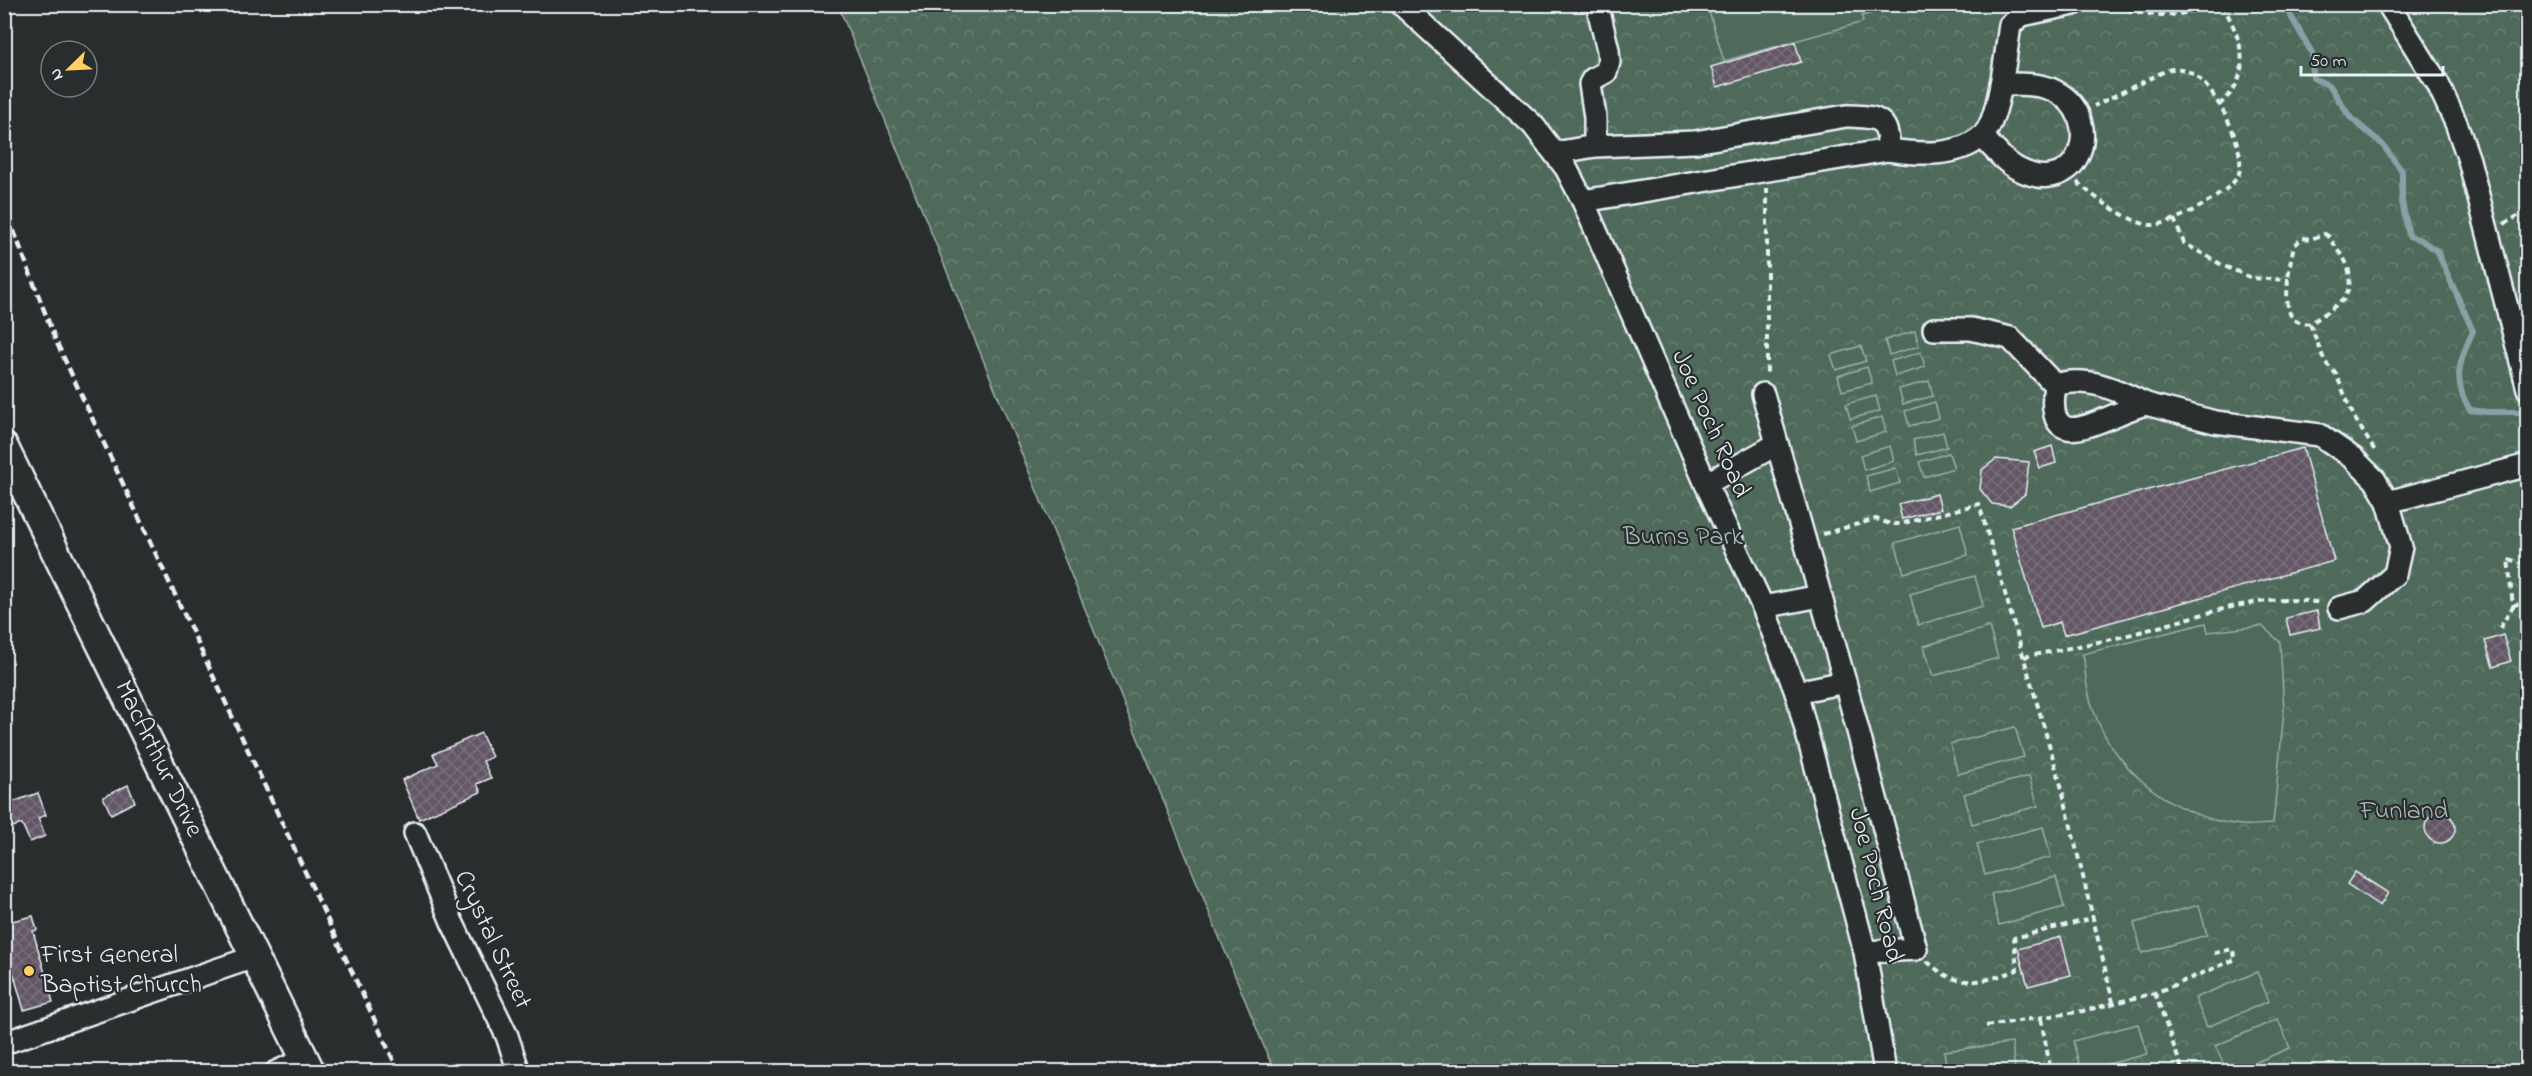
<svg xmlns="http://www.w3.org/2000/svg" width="2532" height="1076" viewBox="0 0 2532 1076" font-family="'Indie Flower',sans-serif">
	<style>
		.forest { fill: url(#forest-crowns); stroke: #9caea9; stroke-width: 1.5 }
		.pitch { fill: #4f6b5a; stroke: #9caea9; stroke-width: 1.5 }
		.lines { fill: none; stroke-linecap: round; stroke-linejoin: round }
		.stream { stroke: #8ba0a6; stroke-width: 6 }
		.building { fill: url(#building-cross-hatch); stroke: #e8f1f8; stroke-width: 1.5 }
		.minor-casing { stroke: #e8f1f8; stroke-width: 26 }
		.major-casing { stroke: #e8f1f8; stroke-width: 32 }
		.path { stroke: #e8f1f8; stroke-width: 4; stroke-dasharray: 6 4.5; stroke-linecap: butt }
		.minor { stroke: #2a2d2e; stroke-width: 21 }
		.major { stroke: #2a2d2e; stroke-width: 27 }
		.rail { stroke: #e8f1f8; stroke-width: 4.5; stroke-dasharray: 9 4.5; stroke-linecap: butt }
		.poi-dot { fill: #ffd166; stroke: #2a2d2e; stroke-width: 2 }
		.labels { text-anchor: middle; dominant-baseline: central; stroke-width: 4.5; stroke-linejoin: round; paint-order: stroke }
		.street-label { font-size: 26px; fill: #e8f1f8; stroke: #2a2d2e }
		.park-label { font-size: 26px; fill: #abbbb9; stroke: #2a2d2e }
		.poi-label { font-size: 26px; fill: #e8f1f8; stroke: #2a2d2e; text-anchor: start }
	</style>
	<defs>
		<pattern id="forest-crowns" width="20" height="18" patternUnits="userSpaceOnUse" patternTransform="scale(1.5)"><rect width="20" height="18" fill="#4f6b5a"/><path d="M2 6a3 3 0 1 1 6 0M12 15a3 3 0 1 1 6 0" fill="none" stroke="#688172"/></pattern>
		<pattern id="building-cross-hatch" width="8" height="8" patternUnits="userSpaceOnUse" patternTransform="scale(1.5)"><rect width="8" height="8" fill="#635765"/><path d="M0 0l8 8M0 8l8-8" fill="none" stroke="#79707c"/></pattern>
	</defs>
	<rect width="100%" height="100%" fill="#2a2d2e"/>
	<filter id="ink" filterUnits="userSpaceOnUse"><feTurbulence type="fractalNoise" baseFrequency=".0167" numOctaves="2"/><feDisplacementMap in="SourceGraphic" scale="12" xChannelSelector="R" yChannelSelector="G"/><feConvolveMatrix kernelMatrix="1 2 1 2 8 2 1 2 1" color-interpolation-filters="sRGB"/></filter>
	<g filter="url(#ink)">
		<path class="forest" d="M 838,5 L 2527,5 L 2527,1071 L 1274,1071 Z"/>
		<g class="pitch">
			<path d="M 1707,5 L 1707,4 L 1898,5 L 1862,16 L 1863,22 L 1724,61 Z"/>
			<path d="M 1915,331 L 1919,346 L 1889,355 L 1885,340 Z"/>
			<path d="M 1861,346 L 1866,361 L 1836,370 L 1831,355 Z"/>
			<path d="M 1921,352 L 1925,367 L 1895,376 L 1891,361 Z"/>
			<path d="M 1867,367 L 1872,383 L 1842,391 L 1838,376 Z"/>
			<path d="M 1929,381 L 1933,396 L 1903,404 L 1899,389 Z"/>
			<path d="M 1876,396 L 1880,411 L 1850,419 L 1846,404 Z"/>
			<path d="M 1935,402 L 1939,418 L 1909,426 L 1905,411 Z"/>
			<path d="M 1882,417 L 1886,432 L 1856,441 L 1852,426 Z"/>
			<path d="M 1943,432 L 1947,447 L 1917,455 L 1913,440 Z"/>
			<path d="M 1890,446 L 1894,461 L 1864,470 L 1860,455 Z"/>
			<path d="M 1949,453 L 1954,468 L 1924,477 L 1919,462 Z"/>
			<path d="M 1896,468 L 1900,483 L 1870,492 L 1866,476 Z"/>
			<path d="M 1960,524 L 1968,555 L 1904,573 L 1895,543 Z"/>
			<path d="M 1975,576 L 1983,606 L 1918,625 L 1910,594 Z"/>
			<path d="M 2206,623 L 2208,632 L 2262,626 L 2280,642 L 2284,711 L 2273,824 C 2263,824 2251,826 2241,825 C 2166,817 2101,760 2087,686 C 2085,675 2085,664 2083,654 Z"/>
			<path d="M 1989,627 L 1998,658 L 1933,676 L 1924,646 Z"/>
			<path d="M 2015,727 L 2024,757 L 1958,774 L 1950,744 Z"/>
			<path d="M 2029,776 L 2038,806 L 1972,824 L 1964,794 Z"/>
			<path d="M 2043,827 L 2051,857 L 1985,875 L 1977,844 Z"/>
			<path d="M 2056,877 L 2064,907 L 1999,925 L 1991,894 Z"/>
			<path d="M 2199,905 L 2207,935 L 2142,953 L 2134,923 Z"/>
			<path d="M 2257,972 L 2269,1001 L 2207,1027 L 2195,998 Z"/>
			<path d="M 2278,1019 L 2290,1048 L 2235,1071 L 2227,1071 L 2215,1046 Z"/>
			<path d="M 2138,1024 L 2147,1054 L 2081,1071 L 2073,1041 Z"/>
			<path d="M 2012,1043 L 2015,1071 L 1947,1071 L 1944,1051 Z"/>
		</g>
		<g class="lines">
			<path class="stream" d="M 2284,4 L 2312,53 L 2313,78 L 2330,86 L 2350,117 L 2382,144 L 2402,171 L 2402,202 L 2409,236 L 2421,240 L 2437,251 L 2473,331 C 2460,361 2451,380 2470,410 L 2487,412 L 2528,412"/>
		</g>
		<g class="building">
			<path d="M 1795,42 L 1801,62 L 1717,87 L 1711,67 Z"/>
			<path d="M 2052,446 L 2056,463 L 2040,468 L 2034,452 Z"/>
			<path d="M 2303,448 L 2334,561 L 2064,635 L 2060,622 L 2041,628 L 2011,527 Z"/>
			<path d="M 1996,459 L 2029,462 L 2025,494 L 2010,506 L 1992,504 L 1980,489 L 1982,470 Z"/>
			<path d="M 1937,494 L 1941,509 L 1902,519 L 1898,504 Z"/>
			<path d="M 2317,611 L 2320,628 L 2290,635 L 2286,618 Z"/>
			<path d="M 2503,635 L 2511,661 L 2493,667 L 2485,641 Z"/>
			<path d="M 481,733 L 492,757 L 483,761 L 491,778 L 477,784 L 481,792 L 419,819 L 402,780 L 438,764 L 433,754 Z"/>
			<path d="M 128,785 L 135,802 L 111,814 L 103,797 Z"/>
			<path d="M 38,793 L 46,815 L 38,818 L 45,836 L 30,842 L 22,824 L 4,830 L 4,805 Z"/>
			<circle cx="2440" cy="828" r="15"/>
			<path d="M 2355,872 L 2388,893 L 2380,906 L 2347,884 Z"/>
			<path d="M 33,916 L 37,930 L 33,931 L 53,1002 L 24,1010 L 4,941 L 4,923 Z"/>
			<path d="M 2061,937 L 2071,975 L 2028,986 L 2018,949 Z"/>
		</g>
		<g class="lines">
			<g class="minor-casing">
				<g id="minor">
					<path d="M 1401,4 L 1533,125 L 1566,168 L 1583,201 L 1706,484 L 1763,607 L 1796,692 L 1865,952 L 1885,1072"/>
					<path d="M 2388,4 L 2438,84 L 2456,123 L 2469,160 L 2528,389"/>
					<path d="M 1982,136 C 1993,148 2005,163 2020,170 C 2081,200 2106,117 2055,91 C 2039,83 2018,84 2001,84"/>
					<path d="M 1595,146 L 1595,117 L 1590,84 L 1593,79 L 1606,72 L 1609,62 L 1608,50 L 1597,4"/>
					<path d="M 1555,153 L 1595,146 L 1695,142 L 1846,116 C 1875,117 1890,116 1888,150"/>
					<path d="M 1583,201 L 1888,150 C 1918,154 1957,158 1982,136 C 2000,121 2006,49 2010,25 L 2022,15 L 2074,4"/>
					<path d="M 1934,329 L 1971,329 L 2010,338 L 2055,385 C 2043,464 2106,413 2146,404 C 2117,390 2088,375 2055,385"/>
					<path d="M 1763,394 L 1845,682 L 1916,949 L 1865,952"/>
					<path d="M 2146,404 L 2215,422 L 2320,435 L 2353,458 L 2375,480 L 2388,502 L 2401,547 L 2395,574 L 2365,601 L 2339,608"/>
					<path d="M 1706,484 L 1777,444"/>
					<path d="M 2388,502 L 2528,465"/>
					<path d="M 1763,607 L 1820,596"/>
					<path d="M 1796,692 L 1845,682"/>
					<path d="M 415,833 L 452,922 L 507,1036 L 519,1072"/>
					<path d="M 4,1043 L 254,957"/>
					<path d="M 276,1072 L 305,1059"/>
				</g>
			</g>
			<g class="major-casing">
				<path id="major" d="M 4,447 L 311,1072"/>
			</g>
			<g class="path">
				<path d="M 2107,4 C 2142,15 2177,22 2209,4"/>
				<path d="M 2219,105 C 2255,75 2242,40 2222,4"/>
				<path d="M 2077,182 C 2091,195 2132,225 2152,225 C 2170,226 2234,192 2239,173 C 2247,147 2215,88 2193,74 C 2184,68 2176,68 2167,70 L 2094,106"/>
				<path d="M 1767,188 L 1767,375"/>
				<path d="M 2174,219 L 2184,243 L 2224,266 L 2252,278 L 2289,280"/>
				<path d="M 2504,224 L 2521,214 L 2528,204"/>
				<path d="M 2325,234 C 2333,238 2333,245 2339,252 C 2350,264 2354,283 2344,299 C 2341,302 2316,320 2310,324 C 2304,323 2297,323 2292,317 C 2282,305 2290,260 2294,246 L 2302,238 L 2311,239 Z"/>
				<path d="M 2310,324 L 2325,362 L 2336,374 L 2354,417 L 2375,451"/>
				<path d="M 2523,484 L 2528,500"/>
				<path d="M 1823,534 L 1876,519 L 1890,524 L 1900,524 L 1979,504 L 2062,789 L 2113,1002"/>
				<path d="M 2513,606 L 2528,599"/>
				<path d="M 2500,628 L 2513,606 L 2508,559 L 2528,565"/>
				<path d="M 2024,657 C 2062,649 2099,643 2136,633 C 2197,618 2258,591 2321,603"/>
				<path d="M 1927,961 C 1956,990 1982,983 2017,970 L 2014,938 L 2094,918"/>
				<path d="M 2155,993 L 2183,1072"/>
				<path d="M 2041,1019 L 2051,1072"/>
				<path d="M 1986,1026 L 2083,1011 L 2155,993 L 2236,959 L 2232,949 L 2211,954"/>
			</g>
			<use href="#minor" class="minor"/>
			<use href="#major" class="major"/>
			<path class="rail" d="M 4,205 L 55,339 L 399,1072"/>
		</g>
	</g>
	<circle class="poi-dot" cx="29" cy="971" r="6"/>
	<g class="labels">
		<g class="street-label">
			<text transform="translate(1710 424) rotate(66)">Joe Poch Road</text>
			<text transform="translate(158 759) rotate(64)">MacArthur Drive</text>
			<text transform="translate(1875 885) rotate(76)">Joe Poch Road</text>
			<text transform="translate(492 940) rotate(65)">Crystal Street</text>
		</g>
		<g class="park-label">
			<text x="1683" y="538">Burns Park</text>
			<text x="2404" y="812">Funland</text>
		</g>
		<g class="poi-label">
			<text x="41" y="956">First General<tspan x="41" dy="30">Baptist Church</tspan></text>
		</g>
	</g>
	<rect width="2532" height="1076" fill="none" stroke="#2a2d2e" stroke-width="24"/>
	<rect x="12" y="12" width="2508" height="1052" fill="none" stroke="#e8f1f8" stroke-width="2" filter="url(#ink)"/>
	<g transform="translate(69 69) rotate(246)"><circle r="28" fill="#2a2d2e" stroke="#767b7f" stroke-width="1.5"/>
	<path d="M0-4.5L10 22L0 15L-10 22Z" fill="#ffd166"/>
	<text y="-9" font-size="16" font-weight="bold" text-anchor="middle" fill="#e8f1f8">N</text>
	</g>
	<path d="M2301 66v9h142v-9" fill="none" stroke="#e8f1f8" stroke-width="3"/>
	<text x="2310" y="66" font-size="18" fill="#e8f1f8" stroke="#2a2d2e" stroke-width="4.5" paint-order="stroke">50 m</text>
</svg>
